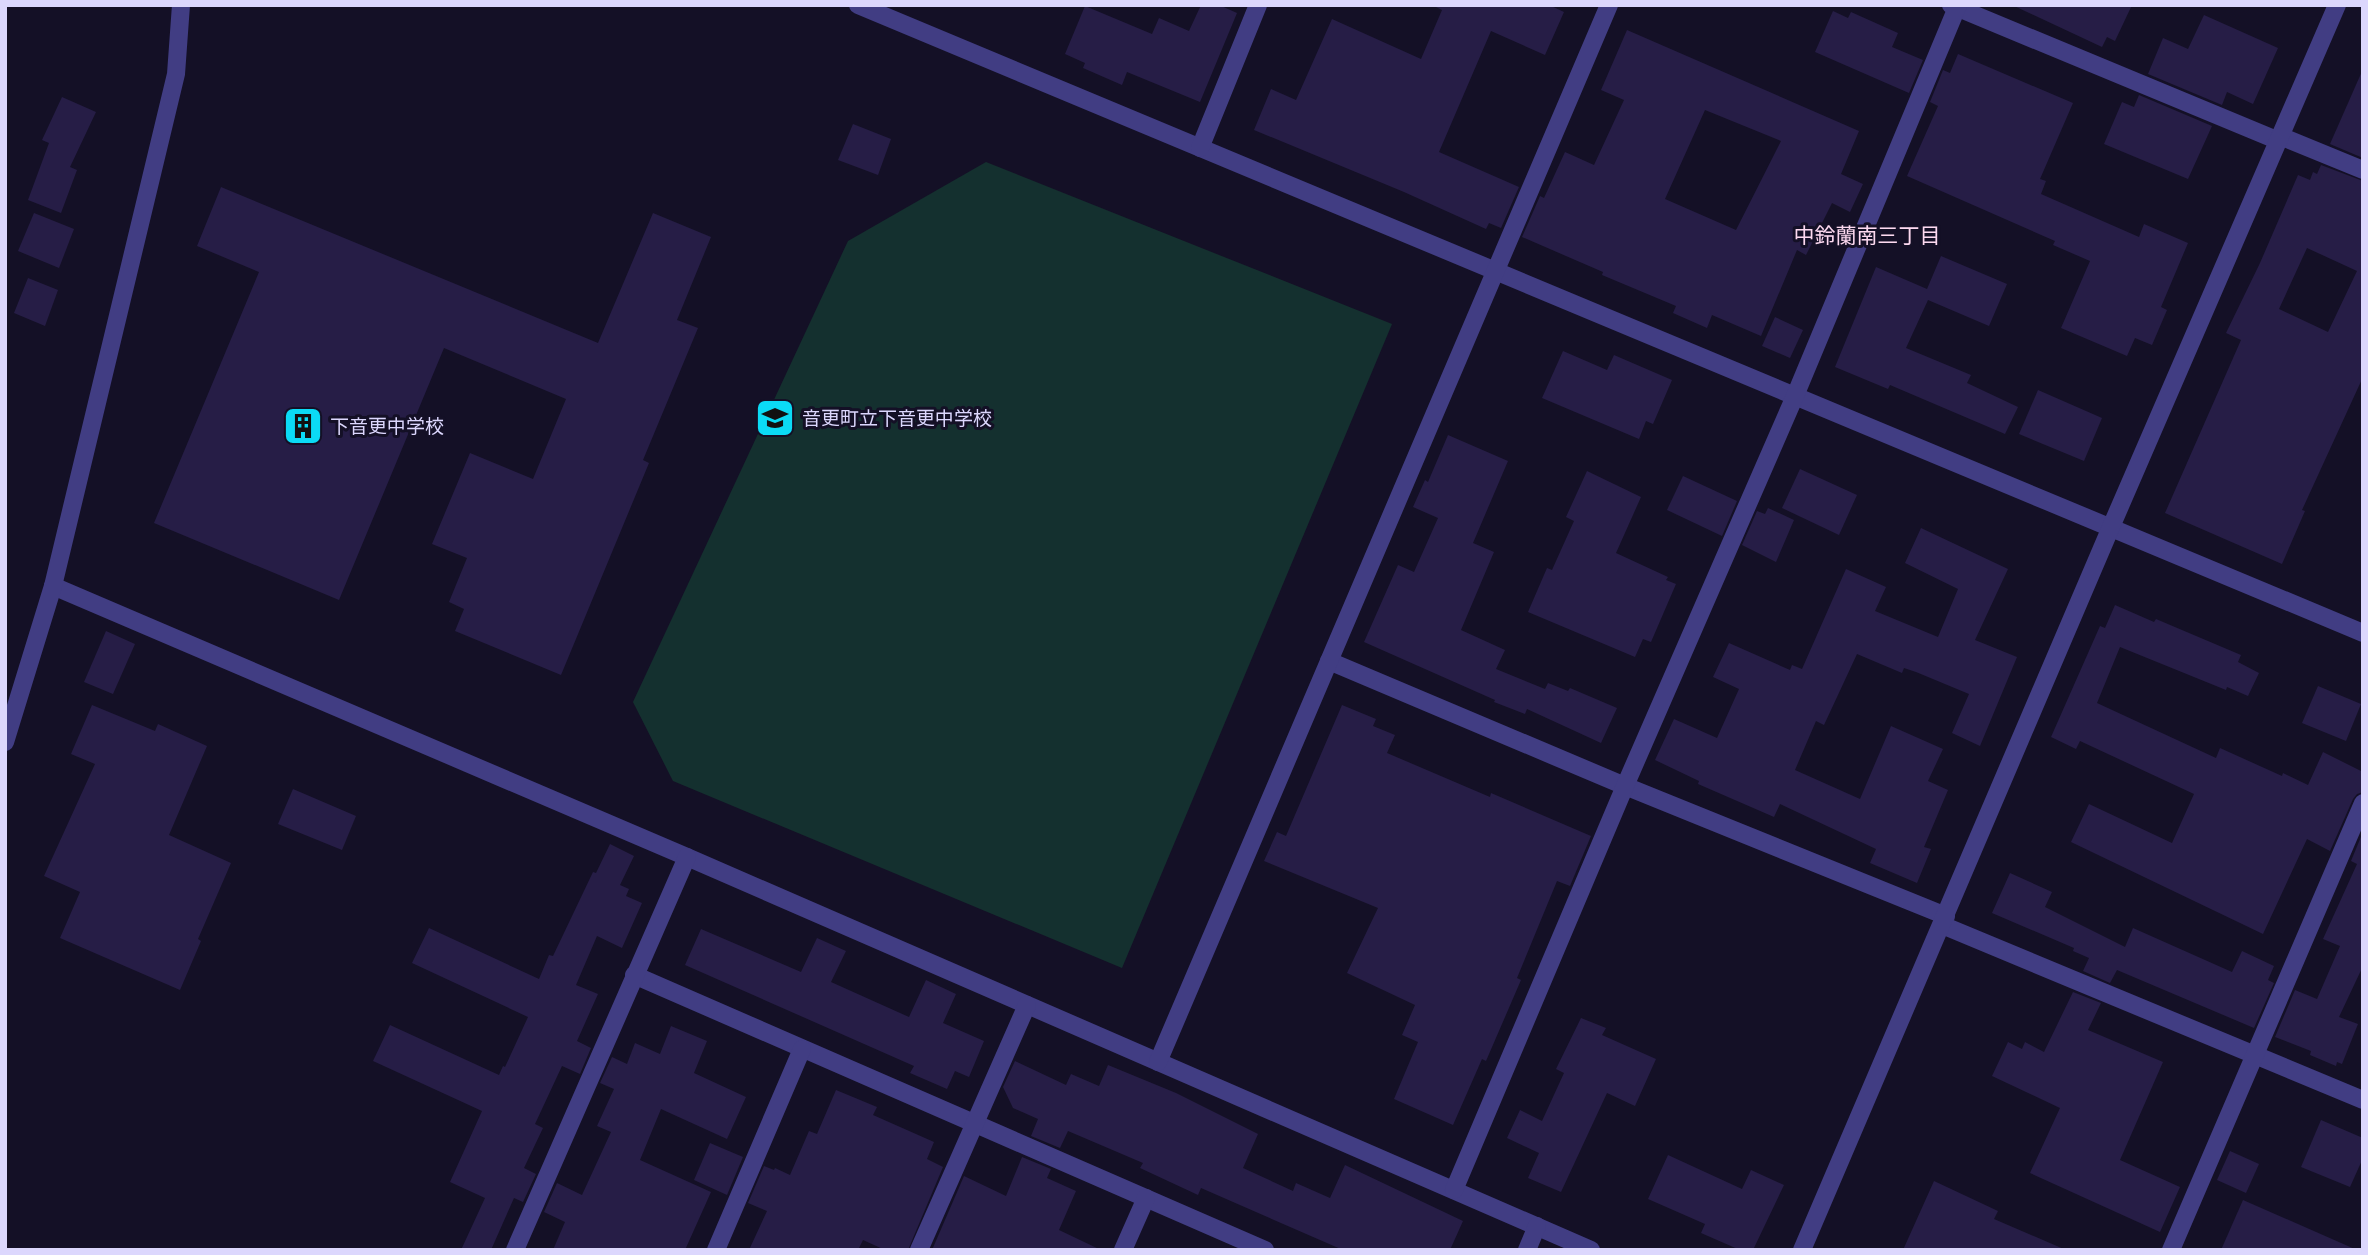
<svg xmlns="http://www.w3.org/2000/svg" width="2368" height="1255" viewBox="0 0 2368 1255" font-family="Roboto,'Noto Sans JP',sans-serif">
	<style>
		.green { fill: #14302f }
		.building { fill: #261d46; fill-rule: evenodd }
		.lines { fill: none; stroke-linecap: round; stroke-linejoin: round }
		.minor { stroke: #413d83; stroke-width: 18 }
		.labels { text-anchor: middle; dominant-baseline: central; stroke-width: 6; stroke-linejoin: round; paint-order: stroke }
		.poi-label { font-size: 19px; fill: #dcd7fd; stroke: #141026; text-anchor: start }
		.neighbourhood-label { font-size: 21px; fill: #fdd9f0; stroke: #141026 }
	</style>
	<rect width="100%" height="100%" fill="#141026"/>
	<path class="green" d="M 986,162 L 1392,324 L 1122,968 L 673,781 L 633,702 L 848,241 Z"/>
	<g class="building">
		<path d="M 1201,5 L 1219,5 L 1237,13 L 1200,102 L 1127,72 L 1122,85 L 1083,68 L 1085,63 L 1065,54 L 1085,6 L 1152,34 L 1159,18 L 1189,31 Z"/>
		<path d="M 1432,5 L 1549,5 L 1564,12 L 1545,55 L 1491,31 L 1439,152 L 1519,187 L 1501,228 L 1489,223 L 1486,229 L 1404,192 L 1254,130 L 1271,89 L 1296,100 L 1332,19 L 1421,59 L 1442,10 Z"/>
		<path d="M 2012,5 L 2132,5 L 2115,41 L 2107,37 L 2102,47 Z"/>
		<path d="M 1833,11 L 1848,18 L 1851,12 L 1898,33 L 1892,47 L 1923,60 L 1909,93 L 1815,52 Z"/>
		<path d="M 2204,15 L 2278,48 L 2253,104 L 2227,92 L 2222,105 L 2148,74 L 2163,38 L 2188,49 Z"/>
		<path d="M 1627,30 L 1859,131 L 1841,174 L 1863,184 L 1850,212 L 1832,203 L 1806,255 L 1797,250 L 1761,336 L 1712,315 L 1707,328 L 1673,313 L 1676,306 L 1602,275 L 1603,272 L 1522,237 L 1540,196 L 1544,198 L 1565,152 L 1594,165 L 1624,100 L 1601,90 ZM 1705,110 L 1781,141 L 1736,230 L 1665,199 Z"/>
		<path d="M 1958,54 L 2073,103 L 2040,179 L 2046,181 L 2041,194 L 2139,237 L 2144,224 L 2188,243 L 2161,307 L 2167,310 L 2152,345 L 2135,338 L 2127,356 L 2061,328 L 2090,261 L 2053,245 L 2055,241 L 1907,176 L 1938,106 L 1930,102 L 1943,70 L 1950,73 Z"/>
		<path d="M 2363,69 L 2363,158 L 2330,144 Z"/>
		<path d="M 2139,95 L 2212,126 L 2188,179 L 2104,144 L 2122,102 L 2134,107 Z"/>
		<path d="M 62,97 L 96,112 L 70,167 L 77,170 L 61,213 L 28,200 L 49,143 L 42,140 Z"/>
		<path d="M 853,124 L 891,139 L 878,175 L 838,160 Z"/>
		<path d="M 2321,165 L 2363,181 L 2363,377 L 2302,510 L 2305,511 L 2282,564 L 2165,513 L 2241,340 L 2226,333 L 2260,263 L 2298,175 L 2310,180 L 2313,172 L 2317,174 ZM 2307,248 L 2357,271 L 2328,332 L 2279,309 Z"/>
		<path d="M 221,187 L 598,343 L 653,213 L 711,237 L 677,320 L 698,328 L 643,460 L 649,463 L 561,675 L 455,631 L 464,609 L 449,602 L 467,558 L 432,544 L 470,453 L 533,479 L 566,399 L 444,348 L 339,600 L 154,523 L 259,272 L 197,246 Z"/>
		<path d="M 34,213 L 74,229 L 59,268 L 18,251 Z"/>
		<path d="M 1941,256 L 2007,284 L 1989,326 L 1928,300 L 1906,348 L 1971,375 L 1967,383 L 2018,407 L 2005,434 L 1890,385 L 1888,389 L 1835,367 L 1876,267 L 1927,289 Z"/>
		<path d="M 28,278 L 58,290 L 45,326 L 14,313 Z"/>
		<path d="M 1775,317 L 1803,330 L 1790,358 L 1762,346 Z"/>
		<path d="M 1563,351 L 1607,370 L 1614,355 L 1672,380 L 1653,424 L 1646,421 L 1639,439 L 1542,398 Z"/>
		<path d="M 2038,390 L 2102,418 L 2084,461 L 2019,434 Z"/>
		<path d="M 1448,435 L 1508,461 L 1473,543 L 1494,552 L 1461,630 L 1505,650 L 1496,669 L 1545,689 L 1548,683 L 1568,691 L 1570,688 L 1617,708 L 1601,743 L 1527,709 L 1525,714 L 1494,702 L 1495,700 L 1364,642 L 1398,565 L 1414,572 L 1438,518 L 1413,507 L 1425,480 L 1428,482 Z"/>
		<path d="M 1800,469 L 1857,495 L 1839,535 L 1782,508 Z"/>
		<path d="M 1587,471 L 1641,497 L 1616,553 L 1668,577 L 1666,580 L 1676,584 L 1651,642 L 1643,639 L 1635,657 L 1528,612 L 1547,568 L 1552,570 L 1574,521 L 1566,517 Z"/>
		<path d="M 1683,476 L 1737,501 L 1722,536 L 1667,510 Z"/>
		<path d="M 1768,508 L 1794,520 L 1776,562 L 1742,545 L 1757,511 L 1765,514 Z"/>
		<path d="M 1921,528 L 2008,569 L 1975,640 L 2017,657 L 1980,746 L 1952,733 L 1969,694 L 1916,672 L 1904,668 L 1902,673 L 1857,654 L 1824,725 L 1816,721 L 1795,770 L 1860,799 L 1891,726 L 1943,749 L 1928,781 L 1948,790 L 1924,847 L 1931,849 L 1917,883 L 1870,863 L 1876,849 L 1780,804 L 1774,817 L 1698,784 L 1699,781 L 1655,760 L 1674,719 L 1717,738 L 1739,689 L 1713,677 L 1729,643 L 1790,670 L 1792,665 L 1802,669 L 1846,569 L 1886,587 L 1875,611 L 1938,637 L 1958,589 L 1905,563 Z"/>
		<path d="M 2115,605 L 2154,622 L 2156,619 L 2241,655 L 2238,662 L 2259,673 L 2248,696 L 2227,687 L 2226,690 L 2120,647 L 2097,703 L 2216,758 L 2220,748 L 2282,776 L 2283,773 L 2308,785 L 2323,752 L 2363,772 L 2363,792 L 2357,794 L 2353,799 L 2330,851 L 2307,839 L 2263,934 L 2071,842 L 2089,804 L 2172,843 L 2194,794 L 2080,741 L 2076,749 L 2051,737 L 2100,626 L 2105,628 Z"/>
		<path d="M 106,631 L 135,644 L 113,694 L 84,682 Z"/>
		<path d="M 2318,686 L 2361,704 L 2346,741 L 2302,723 Z"/>
		<path d="M 92,705 L 155,731 L 158,724 L 207,746 L 169,835 L 231,863 L 198,939 L 201,941 L 180,990 L 60,938 L 80,892 L 44,876 L 95,764 L 71,754 Z"/>
		<path d="M 1342,705 L 1376,719 L 1373,726 L 1395,735 L 1387,753 L 1490,797 L 1491,793 L 1591,836 L 1570,886 L 1557,881 L 1517,978 L 1521,980 L 1486,1061 L 1482,1059 L 1453,1125 L 1394,1099 L 1418,1042 L 1402,1035 L 1415,1005 L 1347,973 L 1378,908 L 1264,861 L 1277,832 L 1286,836 Z"/>
		<path d="M 293,789 L 356,816 L 342,850 L 278,824 Z"/>
		<path d="M 2363,832 L 2363,966 L 2339,1017 L 2358,1024 L 2342,1064 L 2337,1062 L 2336,1066 L 2310,1055 L 2311,1051 L 2275,1037 L 2295,990 L 2317,999 L 2340,946 L 2323,939 L 2357,864 L 2351,861 Z"/>
		<path d="M 610,844 L 634,856 L 620,885 L 629,889 L 626,896 L 642,903 L 622,948 L 597,936 L 576,985 L 598,994 L 577,1041 L 591,1048 L 580,1074 L 562,1066 L 535,1124 L 543,1128 L 524,1168 L 536,1174 L 523,1202 L 514,1198 L 491,1250 L 461,1250 L 485,1198 L 450,1182 L 482,1111 L 373,1061 L 390,1025 L 499,1075 L 503,1066 L 505,1067 L 528,1017 L 412,963 L 429,928 L 539,979 L 549,955 L 553,956 L 593,872 L 596,873 Z"/>
		<path d="M 2010,873 L 2052,892 L 2045,907 L 2125,947 L 2133,928 L 2232,972 L 2242,951 L 2274,966 L 2268,980 L 2274,983 L 2254,1028 L 2117,970 L 2110,983 L 2083,971 L 2089,958 L 2073,951 L 2074,948 L 1992,913 Z"/>
		<path d="M 701,929 L 801,972 L 817,938 L 846,951 L 831,982 L 909,1017 L 926,980 L 956,994 L 943,1023 L 984,1041 L 969,1077 L 955,1071 L 947,1089 L 910,1073 L 914,1066 L 685,965 Z"/>
		<path d="M 2073,992 L 2101,1003 L 2088,1030 L 2163,1062 L 2120,1160 L 2180,1187 L 2160,1232 L 2030,1173 L 2060,1108 L 1992,1076 L 2008,1042 L 2022,1049 L 2025,1042 L 2044,1052 Z"/>
		<path d="M 1581,1018 L 1606,1028 L 1602,1035 L 1656,1059 L 1635,1106 L 1607,1093 L 1561,1192 L 1528,1178 L 1539,1153 L 1507,1138 L 1520,1110 L 1542,1121 L 1564,1073 L 1556,1069 Z"/>
		<path d="M 671,1026 L 707,1041 L 694,1073 L 746,1097 L 727,1139 L 661,1109 L 640,1160 L 711,1192 L 685,1250 L 553,1250 L 565,1222 L 544,1212 L 557,1183 L 582,1195 L 611,1132 L 597,1126 L 614,1089 L 600,1083 L 612,1057 L 627,1064 L 635,1043 L 660,1054 Z"/>
		<path d="M 1015,1061 L 1066,1085 L 1071,1074 L 1099,1086 L 1108,1065 L 1176,1093 L 1258,1134 L 1243,1168 L 1293,1191 L 1296,1183 L 1330,1198 L 1345,1165 L 1463,1221 L 1450,1250 L 1343,1250 L 1201,1188 L 1198,1195 L 1140,1168 L 1143,1163 L 1068,1131 L 1060,1148 L 1031,1136 L 1038,1119 L 1013,1108 L 1003,1087 Z"/>
		<path d="M 836,1090 L 877,1107 L 873,1115 L 934,1142 L 927,1159 L 943,1167 L 908,1250 L 885,1250 L 863,1240 L 858,1250 L 749,1250 L 767,1211 L 748,1203 L 764,1166 L 774,1170 L 775,1168 L 790,1175 L 809,1131 L 817,1134 Z"/>
		<path d="M 2321,1120 L 2363,1138 L 2363,1158 L 2350,1187 L 2301,1167 Z"/>
		<path d="M 710,1143 L 743,1157 L 727,1195 L 694,1180 Z"/>
		<path d="M 2230,1151 L 2259,1164 L 2246,1193 L 2217,1180 Z"/>
		<path d="M 1668,1155 L 1742,1189 L 1751,1170 L 1784,1185 L 1753,1250 L 1740,1250 L 1701,1233 L 1705,1224 L 1648,1199 Z"/>
		<path d="M 1022,1157 L 1051,1169 L 1047,1178 L 1076,1191 L 1059,1230 L 1101,1250 L 932,1250 L 964,1176 L 1006,1196 Z"/>
		<path d="M 1934,1181 L 1998,1211 L 1994,1219 L 2066,1250 L 1903,1250 Z"/>
		<path d="M 2243,1200 L 2357,1250 L 2221,1250 Z"/>
	</g>
	<g class="lines">
		<g class="minor">
			<path d="M 858,5 L 2363,633"/>
			<path d="M 1951,5 L 2279,141"/>
			<path d="M 2280,136 L 2363,170"/>
			<path d="M 1200,148 L 1258,5"/>
			<path d="M 53,586 L 687,857 L 1591,1250"/>
			<path d="M 1329,661 L 1625,786 L 1946,916"/>
			<path d="M 5,742 L 53,586 L 176,74 L 181,5"/>
			<path d="M 1942,925 L 2363,1100"/>
			<path d="M 634,975 L 1265,1250"/>
			<path d="M 1158,1062 L 1609,5"/>
			<path d="M 1454,1190 L 1625,786 L 1795,396 L 1958,5"/>
			<path d="M 515,1250 L 687,857"/>
			<path d="M 716,1250 L 802,1049"/>
			<path d="M 919,1250 L 1027,1005"/>
			<path d="M 1123,1250 L 1146,1198"/>
			<path d="M 1527,1250 L 1537,1226"/>
			<path d="M 1802,1250 L 2111,527 L 2337,5"/>
			<path d="M 2171,1250 L 2363,803"/>
		</g>
	</g>
	<defs>
		<g id="school-square" transform="scale(2.0125)"><rect x="-9" y="-9" width="18" height="18" rx="4" fill="#0bdbf5" stroke="#141026"/><path d="M0-5L7-2L0 1L-7-2ZM-4 1L0 2.5L4 1V4Q0 6-4 4Z" fill="#111"/></g>
		<g id="building-square" transform="scale(2.0125)"><rect x="-9" y="-9" width="18" height="18" rx="4" fill="#0bdbf5" stroke="#141026"/><path d="M-4-6H4V6H1V3H-1V6H-4ZM-2.5-4.3h1.7v1.8h-1.7ZM.8-4.3h1.7v1.8H.8ZM-2.5-1h1.7V.8h-1.7ZM.8-1h1.7V.8H.8Z" fill="#111"/></g>
	</defs>
	<g fill-rule="evenodd">
		<use href="#school-square" x="775" y="418"/>
		<use href="#building-square" x="303" y="426"/>
	</g>
	<g class="labels">
		<g class="poi-label">
			<text x="802" y="418">音更町立下音更中学校</text>
			<text x="330" y="426">下音更中学校</text>
		</g>
		<g class="neighbourhood-label">
			<text x="1867" y="236">中鈴蘭南三丁目</text>
		</g>
	</g>
	<rect width="2368" height="1255" fill="none" stroke="#dcd7fd" stroke-width="14"/>
</svg>
